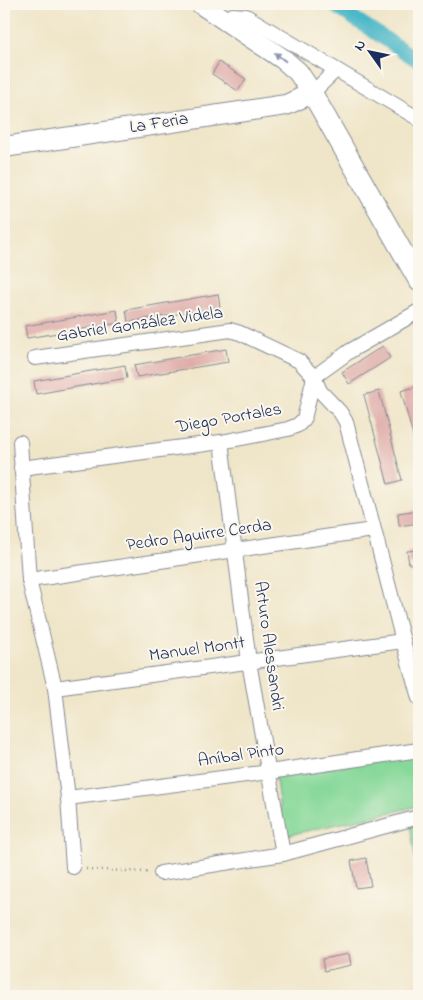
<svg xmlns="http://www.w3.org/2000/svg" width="423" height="1000" viewBox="0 0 423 1000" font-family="'Indie Flower',sans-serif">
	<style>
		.green { fill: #86d899; stroke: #50847c }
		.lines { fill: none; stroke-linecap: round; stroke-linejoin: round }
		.canal { stroke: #4bb7c7; stroke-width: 15 }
		.building { fill: #dda7a5 }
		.minor-casing { stroke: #858a93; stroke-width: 16 }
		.secondary-casing { stroke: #858a93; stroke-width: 22 }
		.path { stroke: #858a93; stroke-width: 2.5; stroke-dasharray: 1 4; stroke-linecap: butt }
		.minor { stroke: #fff; stroke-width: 14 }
		.secondary { stroke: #fff; stroke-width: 20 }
		.oneway { fill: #8d97ae }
		.labels { text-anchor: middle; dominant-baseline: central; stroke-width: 4; stroke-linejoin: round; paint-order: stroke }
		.street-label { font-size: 18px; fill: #1b2f5e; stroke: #fbf7ec }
	</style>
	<rect width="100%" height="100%" fill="#fbf7ec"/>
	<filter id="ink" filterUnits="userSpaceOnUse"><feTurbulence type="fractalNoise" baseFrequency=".02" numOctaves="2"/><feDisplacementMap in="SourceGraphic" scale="10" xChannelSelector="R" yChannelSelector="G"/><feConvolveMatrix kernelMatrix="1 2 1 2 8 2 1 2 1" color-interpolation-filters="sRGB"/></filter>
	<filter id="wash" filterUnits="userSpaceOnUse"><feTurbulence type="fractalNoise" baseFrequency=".0096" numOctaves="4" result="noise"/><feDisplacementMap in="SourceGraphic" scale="20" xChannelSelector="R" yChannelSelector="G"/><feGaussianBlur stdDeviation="1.12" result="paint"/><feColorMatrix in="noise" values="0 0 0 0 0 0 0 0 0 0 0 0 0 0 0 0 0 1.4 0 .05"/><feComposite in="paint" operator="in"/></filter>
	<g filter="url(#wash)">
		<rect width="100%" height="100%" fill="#efe5c8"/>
		<g class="green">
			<path d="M 419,755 L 419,806 L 284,836 L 275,775 Z"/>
			<path d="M 419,823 L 419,882 L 410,824 Z"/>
		</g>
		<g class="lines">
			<path class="canal" d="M 332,4 L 419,61"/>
		</g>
		<g id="blocks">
			<g class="building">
				<path d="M 219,62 L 246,79 L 238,91 L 212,74 Z"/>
				<path d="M 218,294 L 220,307 L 128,322 L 126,310 Z"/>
				<path d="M 117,310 L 119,323 L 27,338 L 25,326 Z"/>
				<path d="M 383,346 L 390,358 L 349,384 L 342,372 Z"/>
				<path d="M 226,349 L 228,362 L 137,377 L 134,365 Z"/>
				<path d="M 125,365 L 127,378 L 36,394 L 34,381 Z"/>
				<path d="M 415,387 L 419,401 L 419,458 L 401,391 Z"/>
				<path d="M 379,391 L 402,480 L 388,484 L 364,395 Z"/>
				<path d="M 419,510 L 419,523 L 399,526 L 398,513 Z"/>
				<path d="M 419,550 L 419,563 L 409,564 L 407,551 Z"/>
				<path d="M 366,858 L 371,886 L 356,888 L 351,861 Z"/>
				<path d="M 349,954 L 351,965 L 324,971 L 322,959 Z"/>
				<path d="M 121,992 L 140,993 L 140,996 L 121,996 Z"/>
			</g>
		</g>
	</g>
	<g filter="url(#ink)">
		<use href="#blocks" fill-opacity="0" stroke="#858a93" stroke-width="1"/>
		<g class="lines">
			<g class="minor-casing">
				<g id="minor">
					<path d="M 226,20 L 233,15 L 246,16 L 419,119"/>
					<path d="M 312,93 L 336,70"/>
					<path d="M 35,358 L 230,330 L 240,333 L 299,361 L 314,377 L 320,391 L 340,412 L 346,422 L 403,641 L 419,698"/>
					<path d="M 20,442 L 29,580 L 55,688 L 68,798 L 73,867"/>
					<path d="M 221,442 L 249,662 L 283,854"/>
					<path d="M 21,468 L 221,442 L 288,429 L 298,425 L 304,419 L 314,377 L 350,351 L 419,311"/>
					<path d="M 29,580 L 373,530"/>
					<path d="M 55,688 L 403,641"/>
					<path d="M 68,798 L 269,772 L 419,750"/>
					<path d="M 161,873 L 283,854 L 419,817"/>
				</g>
			</g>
			<g class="secondary-casing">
				<g id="secondary">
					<path d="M 201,4 L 283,59 L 298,72 L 312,93 L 419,281"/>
					<path d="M 4,147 L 286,105 L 312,93"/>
				</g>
			</g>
			<path class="path" d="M 86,869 L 148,872"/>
			<use href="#minor" class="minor"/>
			<use href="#secondary" class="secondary"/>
		</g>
		<defs><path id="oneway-solid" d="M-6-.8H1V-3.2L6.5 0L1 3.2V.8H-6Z" transform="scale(1.25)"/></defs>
		<use class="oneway" href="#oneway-solid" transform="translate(280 57) rotate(-142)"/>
	</g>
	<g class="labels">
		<g class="street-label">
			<text transform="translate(159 124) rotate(-9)">La Feria</text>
			<text transform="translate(140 325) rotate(-8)">Gabriel González Videla</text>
			<text transform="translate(229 419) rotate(-10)">Diego Portales</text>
			<text transform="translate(199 536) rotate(-8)">Pedro Aguirre Cerda</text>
			<text transform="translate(268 646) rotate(82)">Arturo Alessandri</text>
			<text transform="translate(197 650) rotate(-8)">Manuel Montt</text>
			<text transform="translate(241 756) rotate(-8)">Aníbal Pinto</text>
		</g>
	</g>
	<rect width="423" height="1000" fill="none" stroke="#fbf7ec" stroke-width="20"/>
	<g transform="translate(370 52) rotate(303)" stroke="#fbf7ec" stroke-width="4" paint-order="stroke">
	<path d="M0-4L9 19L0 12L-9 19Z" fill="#1b2f5e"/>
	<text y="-8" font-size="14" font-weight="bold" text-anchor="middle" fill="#1b2f5e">N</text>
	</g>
</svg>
